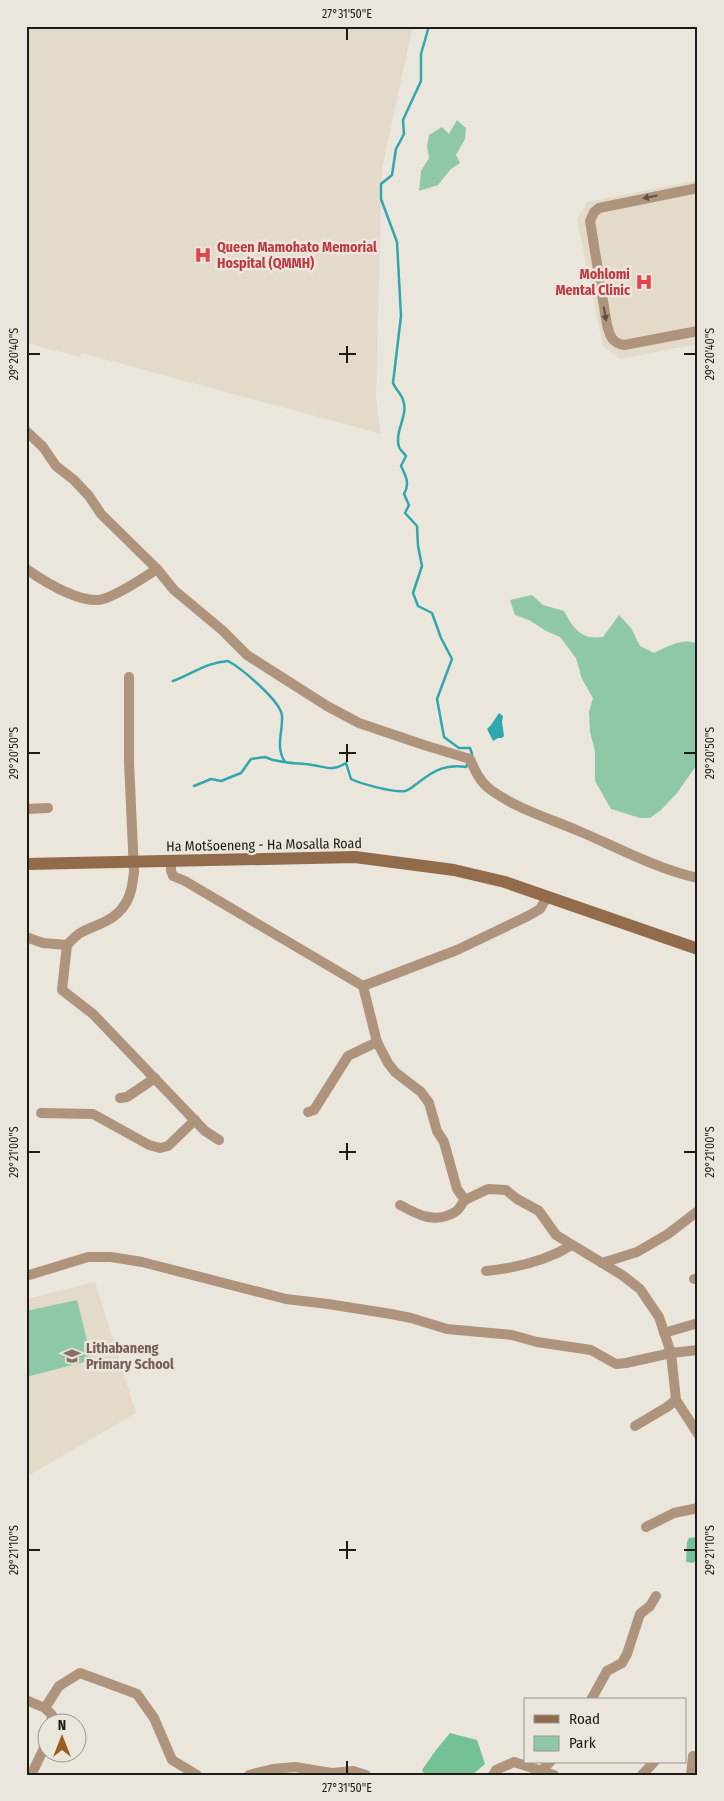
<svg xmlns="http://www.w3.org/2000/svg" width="724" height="1801" viewBox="0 0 724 1801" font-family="'Fira Sans Condensed',sans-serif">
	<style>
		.built { fill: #e3dac9 }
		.green { fill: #8fc8a6 }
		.forest { fill: #73c194 }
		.water { fill: #30a6af }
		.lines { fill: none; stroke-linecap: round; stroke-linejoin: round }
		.stream { stroke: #30a6af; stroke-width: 2.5 }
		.minor { stroke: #af947d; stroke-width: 10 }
		.secondary { stroke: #926c4a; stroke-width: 12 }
		.oneway { fill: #5f5145 }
		.ticks { fill: none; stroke: #1d1b17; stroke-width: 2 }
		.labels { text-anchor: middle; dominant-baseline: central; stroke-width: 5; stroke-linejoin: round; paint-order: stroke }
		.health-label { font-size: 14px; font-weight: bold; fill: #be3a42; stroke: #ebe6dc; text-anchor: start }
		.street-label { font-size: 14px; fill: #1d1b17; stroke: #ebe6dc }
		.education-label { font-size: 14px; font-weight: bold; fill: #785e54; stroke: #ebe6dc; text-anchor: start }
		.neatline { fill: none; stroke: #1d1b17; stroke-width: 2 }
		.ticks-label { font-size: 12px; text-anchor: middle; fill: #1d1b17 }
	</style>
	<rect width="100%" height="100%" fill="#ebe6dc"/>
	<g class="built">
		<path d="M 26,26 L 413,26 L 382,168 L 376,399 L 381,434 L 82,353 L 80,357 L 26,343 Z"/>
		<path d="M 698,180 L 698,344 L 620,359 L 603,346 L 577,220 L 587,202 Z"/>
		<path d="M 95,1282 L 136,1413 L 26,1477 L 26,1299 Z"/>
	</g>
	<g class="green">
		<path d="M 457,120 L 466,128 L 465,139 L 456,155 L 460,163 L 451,169 L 438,185 L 419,191 L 421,171 L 429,158 L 427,146 L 429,135 L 442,127 L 449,134 Z"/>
		<path d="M 532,595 L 543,605 L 564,611 C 574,629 581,640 603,637 L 619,615 L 631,628 L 640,646 L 654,653 C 667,647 683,637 698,644 L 698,763 L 677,793 L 661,810 L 650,818 L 640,818 L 611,809 L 595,781 L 595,751 L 590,732 L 589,712 L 593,698 L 582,679 L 576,658 L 560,637 L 546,631 L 529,620 L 515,615 L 510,600 Z"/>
		<path d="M 77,1300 L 92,1360 L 26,1377 L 26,1311 Z"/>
	</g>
	<g class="forest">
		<path d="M 698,1537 L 698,1558 L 693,1563 L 686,1562 L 687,1542 L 689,1538 Z"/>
		<path d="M 450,1733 L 477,1740 L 485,1764 L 472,1775 L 425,1775 L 422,1770 L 436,1750 Z"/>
	</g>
	<path class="water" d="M 499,713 L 503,716 L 502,722 L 504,736 L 502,738 L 498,738 L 493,741 L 487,729 L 491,725 Z"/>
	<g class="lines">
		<g class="stream">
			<path d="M 429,26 L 421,54 L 421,81 L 403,120 L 404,134 L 396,149 L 392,175 L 381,184 L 381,199 L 397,242 L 401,316 L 393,383 C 396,390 402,395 403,400 C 409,415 394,431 399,447 C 400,450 404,453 406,456 L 401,466 C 406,476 410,484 404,494 L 409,505 L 405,513 L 417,526 L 418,546 L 422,566 L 413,593 L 418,606 L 432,613 L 441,638 L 452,659 L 437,699 L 444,737 L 459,748 L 470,748 L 472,754 L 471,757"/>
			<path d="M 173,681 C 195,673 204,663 228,661 C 241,668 281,701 282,716 C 283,732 275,747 285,762 C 294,764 303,763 312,765 C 328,767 331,772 346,763 L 351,779 C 361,784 395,793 405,791 C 410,790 415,785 419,782 C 435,770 445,764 466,767 L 468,762"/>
			<path d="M 194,786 L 211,779 L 221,781 L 241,773 L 251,759 L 265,757 L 273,760 L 284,762"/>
		</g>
		<g class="minor">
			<path d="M 698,188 L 599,208 L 594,212 L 590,221 L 607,325 C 610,336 612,343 624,345 L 698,331"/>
			<path d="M 26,431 L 43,447 L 56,466 L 74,480 L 89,496 L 101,514 L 157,569 L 174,590 L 222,630 L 247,655 L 327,706 L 359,723 L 424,745 L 470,759 C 475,771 480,782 491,790 C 517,809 551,819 581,832 C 619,848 657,869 698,878"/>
			<path d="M 26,569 C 45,582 75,601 98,600 C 112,599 145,577 157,569"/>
			<path d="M 26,809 L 48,808"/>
			<path d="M 171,861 L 171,871 L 173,876 L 185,881 L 363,986 L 377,1042 L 388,1063 L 395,1072 L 421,1092 L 429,1103 L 437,1131 L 444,1142 L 457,1189 L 465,1200 L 488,1189 L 506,1190 L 517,1199 L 539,1211 L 556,1235 L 622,1275 L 640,1289 L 659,1317 L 671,1353 L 676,1400 L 698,1434"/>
			<path d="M 26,937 L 43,943 L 67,945 L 62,990 L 93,1014 L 205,1131 L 219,1140"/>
			<path d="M 67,945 C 71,941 76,935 82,932 C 100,923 118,920 128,899 C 132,891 133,881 134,872 L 129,762 L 129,677"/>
			<path d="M 363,986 L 457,950 L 528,916 L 540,909 L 547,897"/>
			<path d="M 120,1098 L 127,1097 L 155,1078"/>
			<path d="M 308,1112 L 314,1110 L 348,1056 L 377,1042"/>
			<path d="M 41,1113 L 93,1114 L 149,1145 L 160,1148 L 168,1146 L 195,1120"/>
			<path d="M 400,1205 C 418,1215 435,1224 455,1212 C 459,1210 462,1203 465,1200"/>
			<path d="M 602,1263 L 637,1252 L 668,1234 L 698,1211"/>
			<path d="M 486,1271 C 516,1268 546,1261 572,1245"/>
			<path d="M 26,1276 L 88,1257 L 111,1257 L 142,1262 L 286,1299 L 328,1304 L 391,1314 L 411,1318 L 447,1329 L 512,1335 L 537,1342 L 591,1350 L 616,1364 L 626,1363 L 671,1353 L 698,1350"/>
			<path d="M 694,1279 L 698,1278"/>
			<path d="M 664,1333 L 698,1323"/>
			<path d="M 635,1426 L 667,1407 L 676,1400"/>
			<path d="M 646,1527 L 674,1513 L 698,1508"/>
			<path d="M 26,1700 L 45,1708 L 52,1715 L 51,1724"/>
			<path d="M 591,1700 L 607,1671 L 622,1663 L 627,1654 L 640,1614 L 650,1606 L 656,1596"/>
			<path d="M 45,1708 L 59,1686 L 80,1673 L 137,1694 L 154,1718 L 172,1760 L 197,1775"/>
			<path d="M 542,1770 L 550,1762"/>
			<path d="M 31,1775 L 48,1740"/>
			<path d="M 249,1775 L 273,1769 L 295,1767 L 332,1773 L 353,1771 L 366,1775"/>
			<path d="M 493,1775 L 496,1770 L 514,1762 L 554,1775"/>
			<path d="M 642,1775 L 654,1762"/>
			<path d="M 691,1775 L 693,1756"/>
		</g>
		<path class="secondary" d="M 26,864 L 355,857 L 454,870 L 505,882 L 698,949"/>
	</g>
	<defs><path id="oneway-solid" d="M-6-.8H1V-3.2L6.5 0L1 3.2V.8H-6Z" transform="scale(1.25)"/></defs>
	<g class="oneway">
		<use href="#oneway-solid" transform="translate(650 197) rotate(169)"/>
		<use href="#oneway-solid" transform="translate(605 314) rotate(80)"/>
	</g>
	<path class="ticks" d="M 347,28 L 347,40M 347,346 L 347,363M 28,354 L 40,354M 339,354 L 356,354M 684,354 L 696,354M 347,744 L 347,762M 28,753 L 40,753M 339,753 L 356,753M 684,753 L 696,753M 347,1143 L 347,1160M 28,1152 L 40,1152M 339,1152 L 356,1152M 684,1152 L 696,1152M 347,1541 L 347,1559M 28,1550 L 40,1550M 339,1550 L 356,1550M 684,1550 L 696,1550M 347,1761 L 347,1774"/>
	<defs>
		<g id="hospital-bare" transform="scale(1.35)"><path d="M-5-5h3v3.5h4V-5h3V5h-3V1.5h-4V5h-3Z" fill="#e0444e" stroke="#ebe6dc" stroke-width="2.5" paint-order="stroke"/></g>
		<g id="school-bare" transform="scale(1.35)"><path d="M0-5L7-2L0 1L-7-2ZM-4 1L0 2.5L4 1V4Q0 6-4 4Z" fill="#8d6e63" stroke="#ebe6dc" stroke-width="2.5" paint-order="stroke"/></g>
	</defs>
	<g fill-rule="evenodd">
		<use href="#hospital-bare" x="203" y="255"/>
		<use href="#hospital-bare" x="644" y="282"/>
		<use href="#school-bare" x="72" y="1356"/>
	</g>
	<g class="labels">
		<g class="health-label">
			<text x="217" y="247">Queen Mamohato Memorial<tspan x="217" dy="16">Hospital (QMMH)</tspan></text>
			<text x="630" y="274" text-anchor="end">Mohlomi<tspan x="630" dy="16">Mental Clinic</tspan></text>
		</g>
		<g class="street-label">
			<text transform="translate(264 845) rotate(-1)">Ha Motšoeneng - Ha Mosalla Road</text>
		</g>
		<g class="education-label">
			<text x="86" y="1348">Lithabaneng<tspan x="86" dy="16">Primary School</tspan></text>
		</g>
	</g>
	<rect width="724" height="1801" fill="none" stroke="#ebe6dc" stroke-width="55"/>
	<rect x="524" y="1698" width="162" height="65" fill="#ebe6dc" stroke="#99958d"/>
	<rect x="534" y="1715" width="25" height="8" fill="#926c4a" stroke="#99958d"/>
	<text x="569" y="1724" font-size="15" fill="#1d1b17">Road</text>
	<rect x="534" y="1736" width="25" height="15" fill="#8fc8a6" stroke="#99958d"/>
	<text x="569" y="1748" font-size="15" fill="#1d1b17">Park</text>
	<g transform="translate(62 1738)"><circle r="24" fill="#ebe6dc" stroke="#99958d"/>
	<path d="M0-4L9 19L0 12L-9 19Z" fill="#995d1e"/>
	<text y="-8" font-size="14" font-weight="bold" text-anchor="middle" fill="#1d1b17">N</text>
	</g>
	<rect x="28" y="28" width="668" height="1746" class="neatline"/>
	<g class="ticks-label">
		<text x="347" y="18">27°31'50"E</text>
		<text transform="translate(14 354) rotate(-90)" y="4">29°20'40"S</text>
		<text transform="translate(710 354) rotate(-90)" y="4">29°20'40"S</text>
		<text transform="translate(14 753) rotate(-90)" y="4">29°20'50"S</text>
		<text transform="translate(710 753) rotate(-90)" y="4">29°20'50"S</text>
		<text transform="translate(14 1152) rotate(-90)" y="4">29°21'00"S</text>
		<text transform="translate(710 1152) rotate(-90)" y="4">29°21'00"S</text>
		<text transform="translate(14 1550) rotate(-90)" y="4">29°21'10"S</text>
		<text transform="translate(710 1550) rotate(-90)" y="4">29°21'10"S</text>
		<text x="347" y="1792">27°31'50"E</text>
	</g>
</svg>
